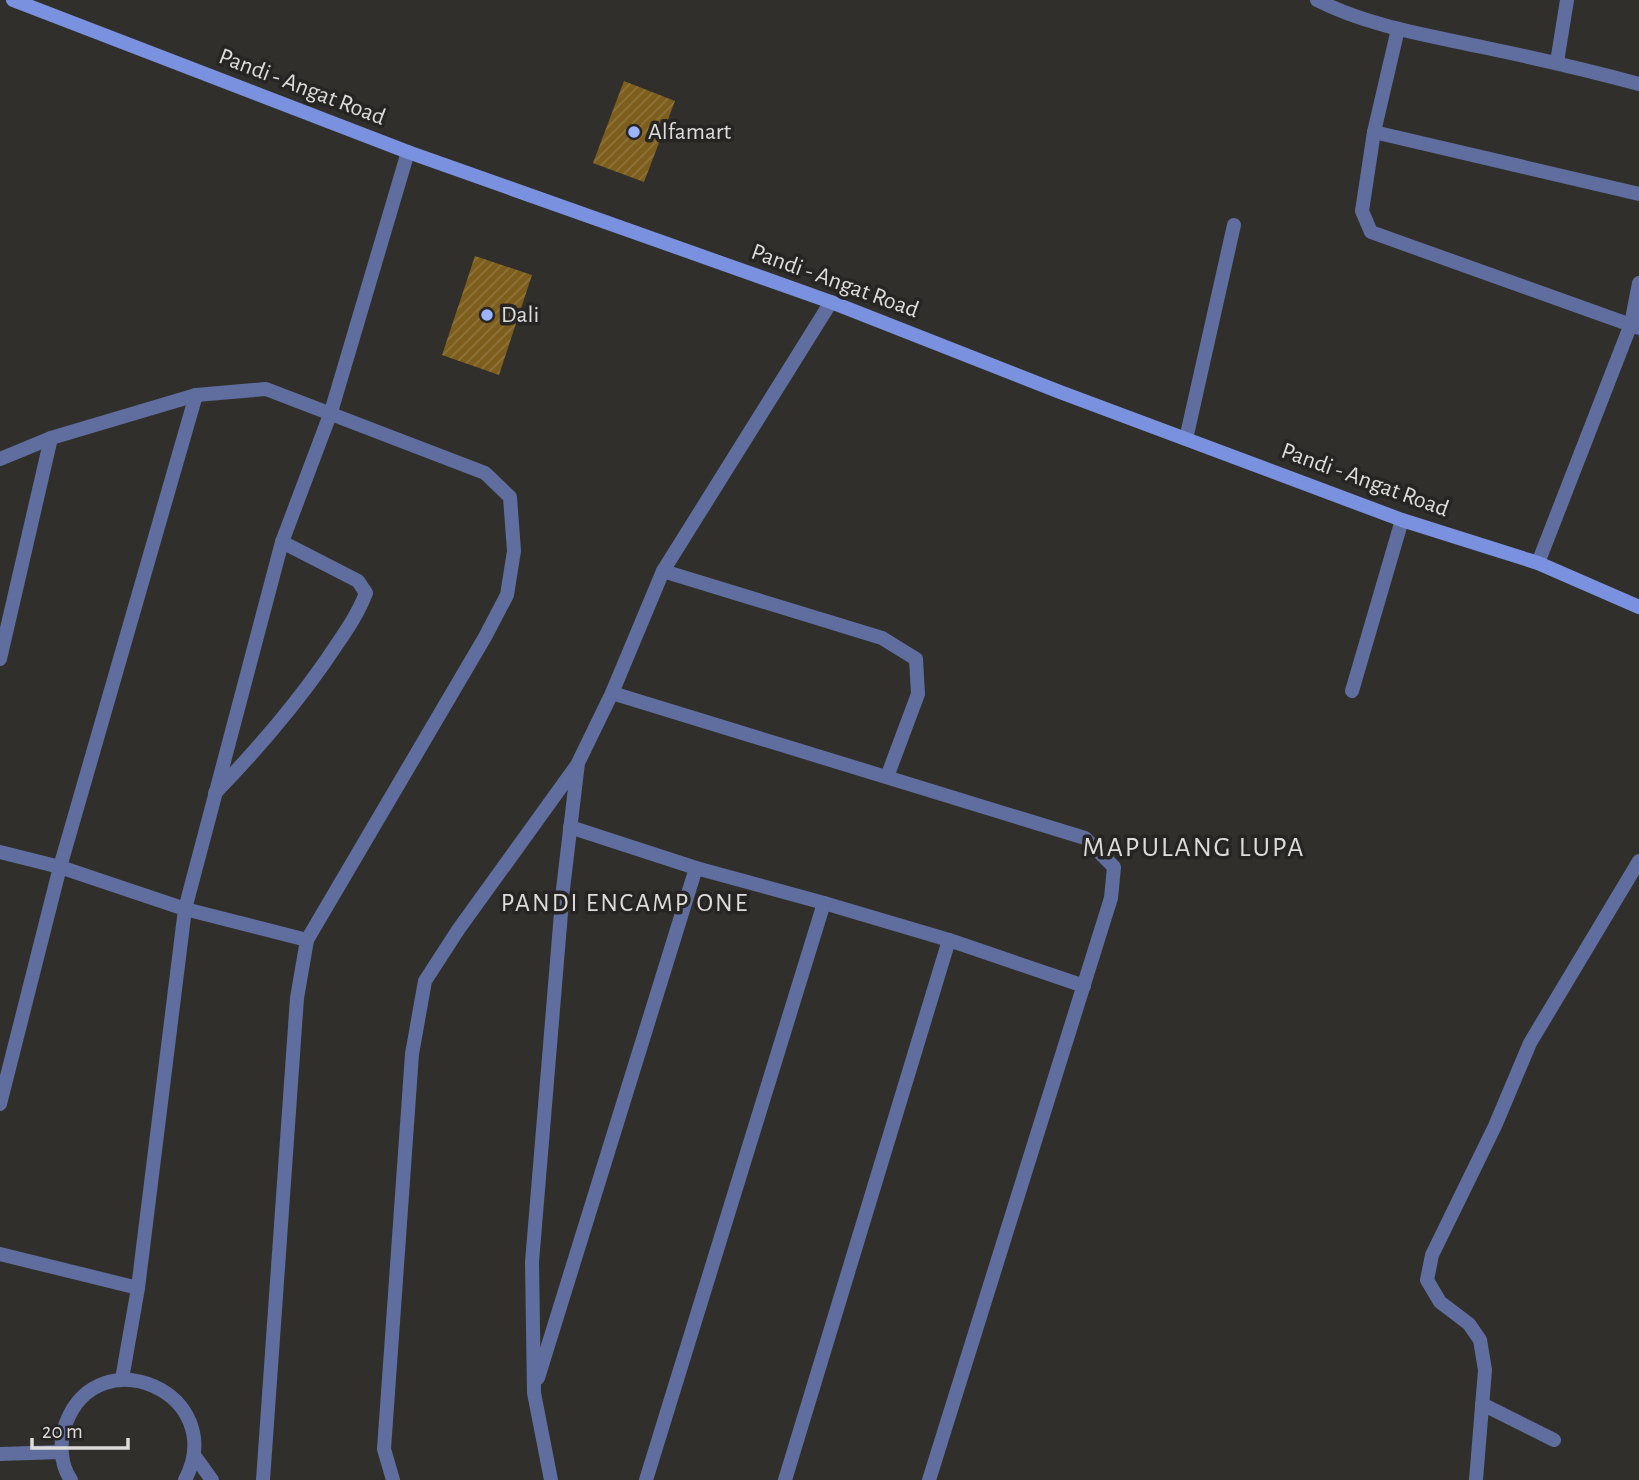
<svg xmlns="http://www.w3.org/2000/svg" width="1639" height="1480" viewBox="0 0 1639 1480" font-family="'Alegreya Sans',sans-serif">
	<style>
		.building { fill: url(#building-hatch) }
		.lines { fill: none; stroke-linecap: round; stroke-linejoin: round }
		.service { stroke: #5f6e9e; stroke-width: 14 }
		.minor { stroke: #5f6e9e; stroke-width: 14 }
		.secondary { stroke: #7991de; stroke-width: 14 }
		.poi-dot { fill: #9cb4fd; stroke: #262523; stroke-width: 2.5 }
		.labels { text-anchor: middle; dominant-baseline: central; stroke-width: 7; stroke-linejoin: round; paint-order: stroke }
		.street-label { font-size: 24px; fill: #dddcdb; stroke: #262523 }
		.poi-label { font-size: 24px; fill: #dddcdb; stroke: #262523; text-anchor: start }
		.neighbourhood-label { font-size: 26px; letter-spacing: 2px; fill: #dddcdb; stroke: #262523 }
		.quarter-label { font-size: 28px; letter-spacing: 2px; fill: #dddcdb; stroke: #262523 }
	</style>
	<defs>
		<pattern id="building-hatch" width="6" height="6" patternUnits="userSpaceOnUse" patternTransform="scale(1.75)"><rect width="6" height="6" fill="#7d5e1c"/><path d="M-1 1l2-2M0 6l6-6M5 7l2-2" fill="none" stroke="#8f743c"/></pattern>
	</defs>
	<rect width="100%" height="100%" fill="#302f2c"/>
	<g class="building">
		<path d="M 624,81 L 675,101 L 644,182 L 593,163 Z"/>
		<path d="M 475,256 L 532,275 L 499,375 L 442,355 Z"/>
	</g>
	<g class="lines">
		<path class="service" d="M 1482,1404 L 1554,1440"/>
		<g class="minor">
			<path d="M 1317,0 C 1368,26 1427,35 1482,47 C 1535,58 1587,70 1639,84"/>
			<path d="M 1398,29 L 1374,132 L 1362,211 L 1371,232 L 1639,328"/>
			<path d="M 1557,62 L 1567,0"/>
			<path d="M 1374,132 L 1639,194"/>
			<path d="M 1186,439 L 1234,225"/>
			<path d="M 0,459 L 51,438 L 196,395 L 266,389 L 485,473 L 510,497 L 514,551 L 507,595 L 485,637 L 307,940 L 297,998 L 263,1480"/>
			<path d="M 1538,563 L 1631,324 L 1639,283"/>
			<path d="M 663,571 L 882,638 L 916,659 L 918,694 L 887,777"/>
			<path d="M 0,659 L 51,438"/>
			<path d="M 1352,691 L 1402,520"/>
			<path d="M 612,693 L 1085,838 L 1114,867 L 1111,898 L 929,1480"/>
			<path d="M 215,793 C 255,752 292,709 325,662 C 340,639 356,619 366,593 L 358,581 L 282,542"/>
			<path d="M 570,827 L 696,868 L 824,903 L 949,940 L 1084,986"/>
			<path d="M 0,852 L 60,867 L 185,909 L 307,940"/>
			<path d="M 0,1104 L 60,867 L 196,395"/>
			<path d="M 0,1254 L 138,1288 L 122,1379"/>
			<path d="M 138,1288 L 185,909 L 282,542 L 331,412 L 408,152"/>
			<path d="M 538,1378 L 696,868"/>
			<path d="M 0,1454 L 61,1452"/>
			<path d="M 194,1455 L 212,1480"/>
			<path d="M 71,1480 C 60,1464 59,1441 66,1423 C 99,1336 230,1394 185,1480"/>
			<path d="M 393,1480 L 384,1449 L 412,1054 L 425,981 L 458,930 L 577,765"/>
			<path d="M 551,1480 L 534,1393 L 532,1262 L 563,889 L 578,763 L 612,693 L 663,571 L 831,302"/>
			<path d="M 646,1480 L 824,903"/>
			<path d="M 785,1480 L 949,940"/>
			<path d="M 1476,1480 L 1485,1370 L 1480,1340 L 1469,1324 L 1440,1302 L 1427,1280 L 1432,1255 L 1495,1126 L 1530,1043 L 1639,861"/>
		</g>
		<path class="secondary" d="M 13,0 L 408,152 L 831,302 L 1060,392 L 1402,520 L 1538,563 L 1639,607"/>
	</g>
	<g class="poi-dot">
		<circle cx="634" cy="132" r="7"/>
		<circle cx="487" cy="315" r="7"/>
	</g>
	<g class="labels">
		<g class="street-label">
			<text transform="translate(302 87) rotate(21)">Pandi - Angat Road</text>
			<text transform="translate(835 281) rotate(20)">Pandi - Angat Road</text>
			<text transform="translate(1365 480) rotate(20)">Pandi - Angat Road</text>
		</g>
		<g class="poi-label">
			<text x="648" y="132">Alfamart</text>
			<text x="501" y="315">Dali</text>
		</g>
		<g class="neighbourhood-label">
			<text x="625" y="903">PANDI ENCAMP ONE</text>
		</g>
		<g class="quarter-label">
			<text x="1194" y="848">MAPULANG LUPA</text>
		</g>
	</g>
	<path d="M32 1438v10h96v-10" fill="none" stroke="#dddcdb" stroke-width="3.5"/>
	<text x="42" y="1438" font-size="21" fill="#dddcdb" stroke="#262523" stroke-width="5" paint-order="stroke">20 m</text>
</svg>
